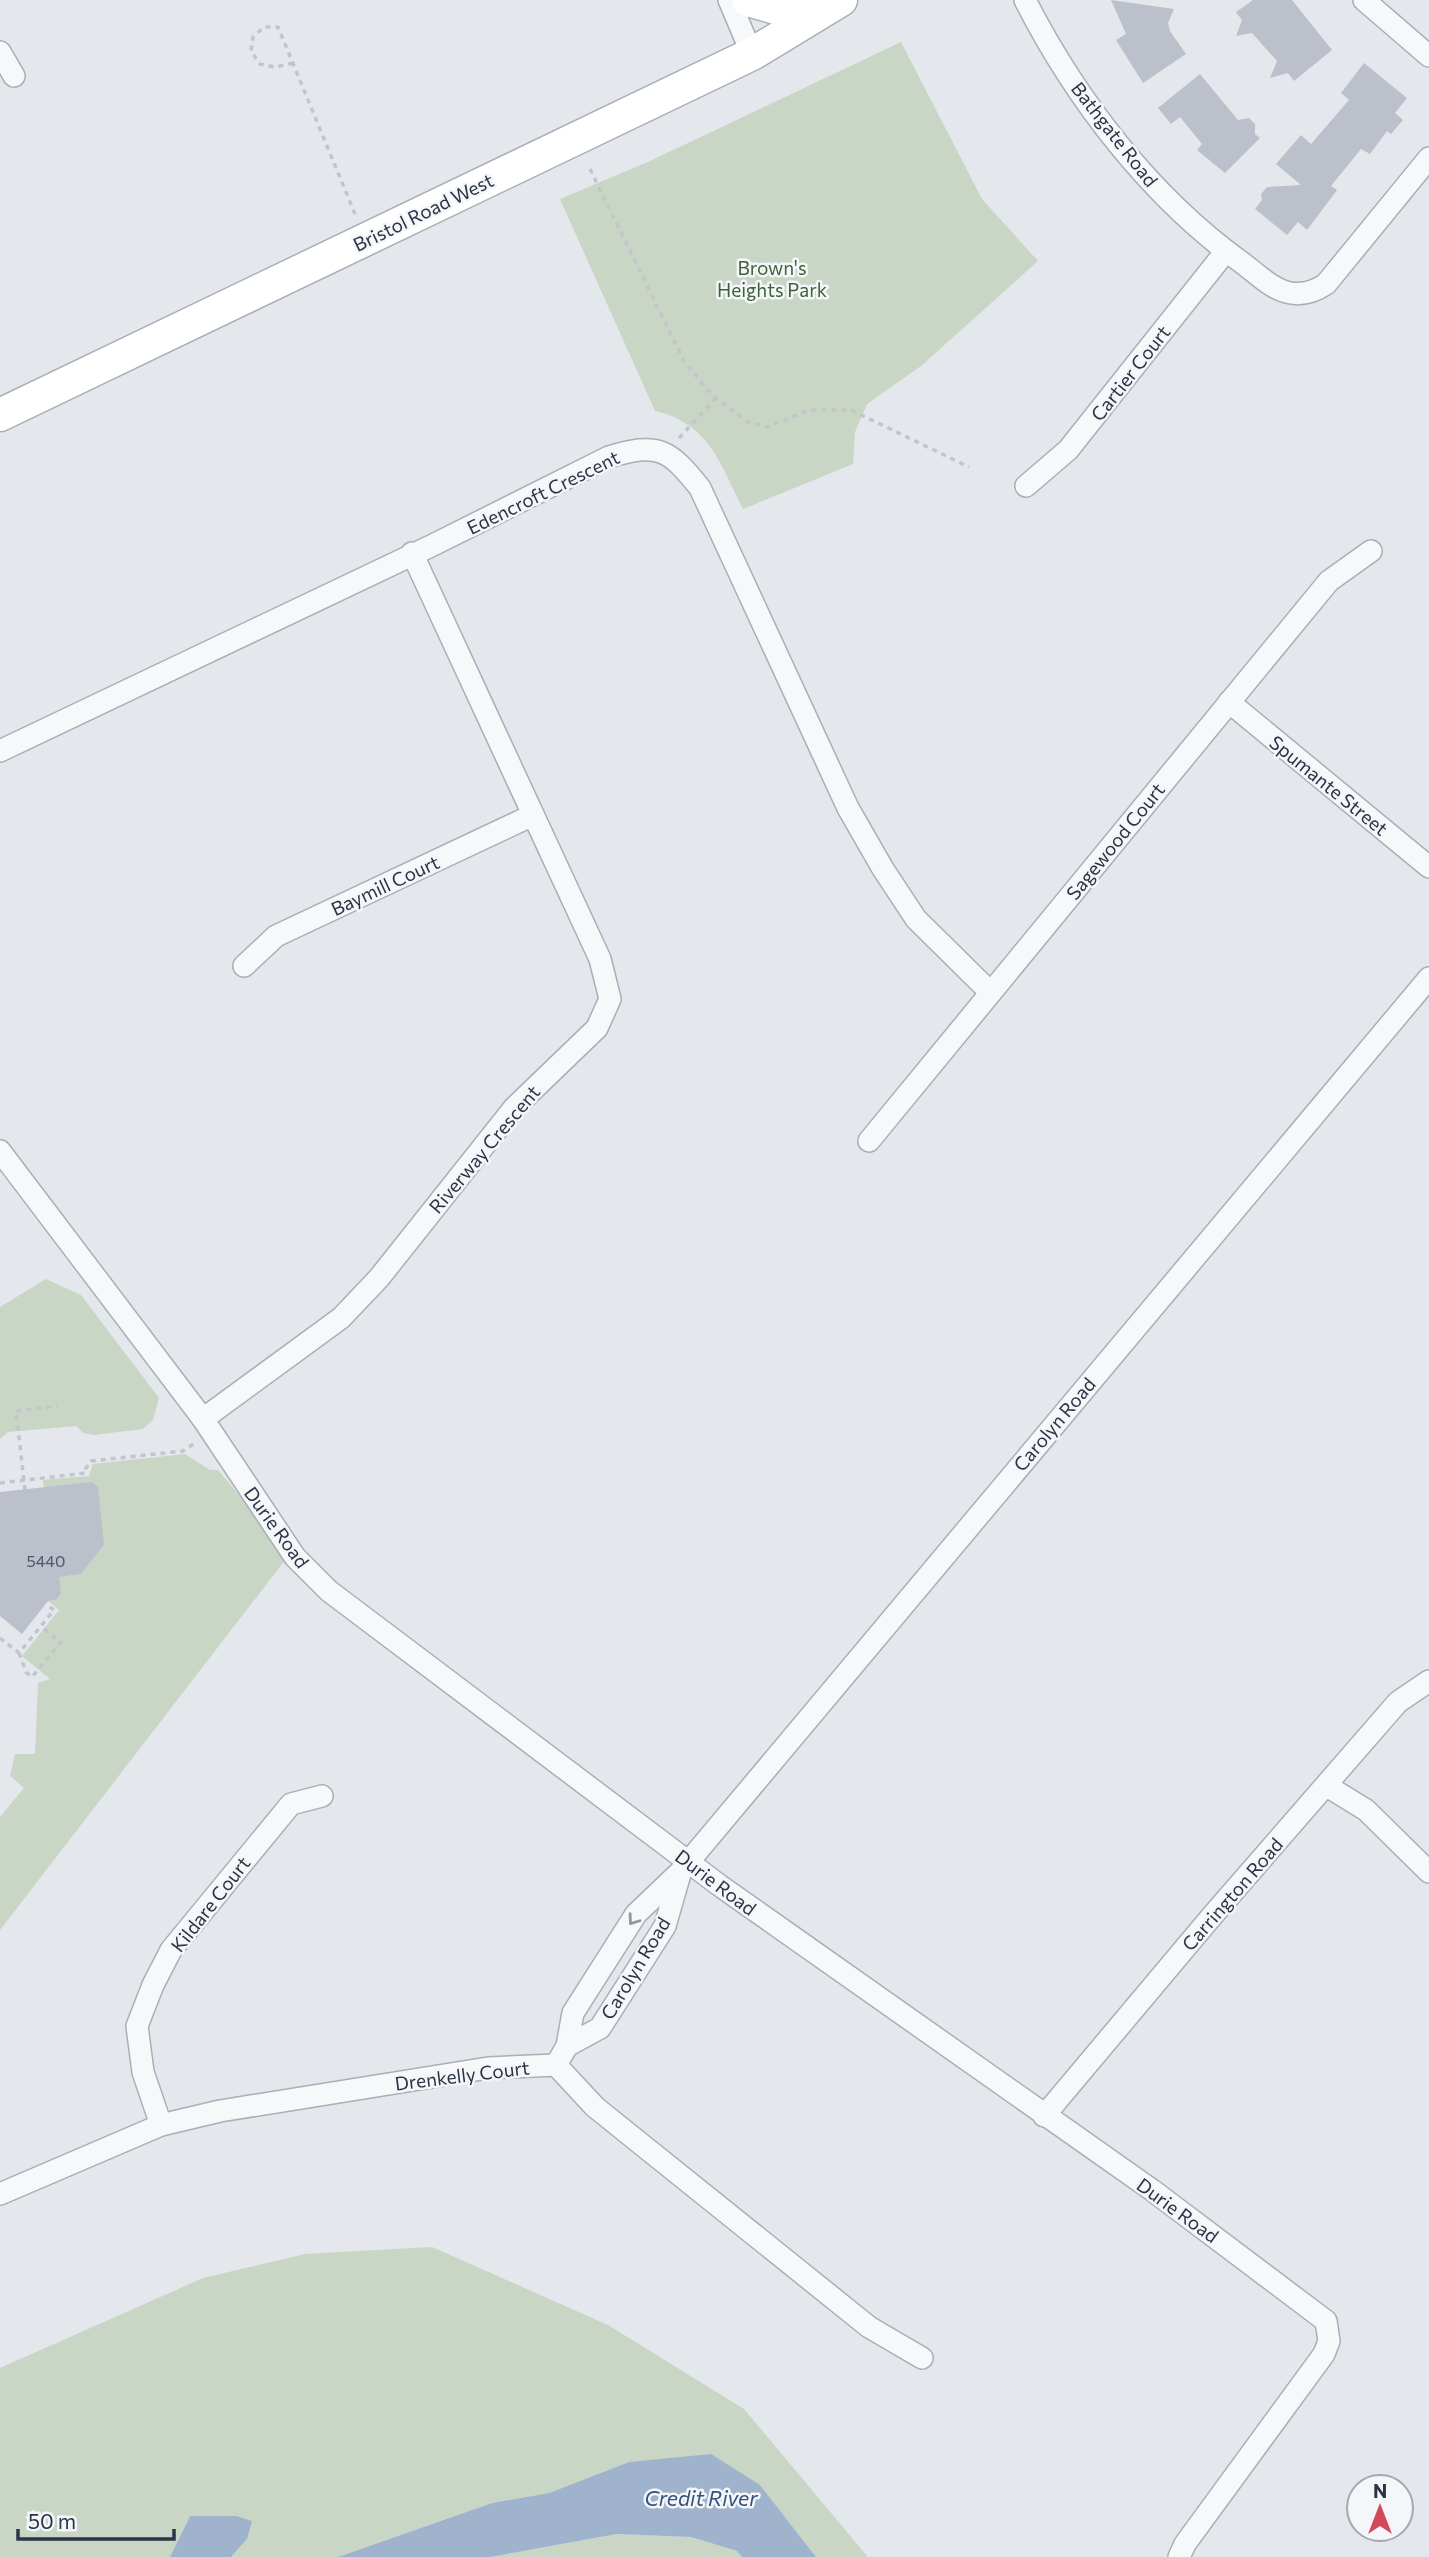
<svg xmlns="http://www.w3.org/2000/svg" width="1429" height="2557" viewBox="0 0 1429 2557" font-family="Commissioner,sans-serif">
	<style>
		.green { fill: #c9d6c5 }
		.water { fill: #9fb4cc }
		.building { fill: #bbc0ca }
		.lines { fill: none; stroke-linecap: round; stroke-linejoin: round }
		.street-casing { stroke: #a9aeb7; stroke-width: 24 }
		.secondary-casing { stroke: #a9aeb7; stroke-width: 35 }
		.path { stroke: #c2c5cb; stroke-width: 3.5; stroke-dasharray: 5 5; stroke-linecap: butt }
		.street { stroke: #f7f8fa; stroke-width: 21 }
		.secondary { stroke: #fff; stroke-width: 32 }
		.oneway { stroke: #9196a0 }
		.labels { text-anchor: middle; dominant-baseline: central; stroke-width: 5; stroke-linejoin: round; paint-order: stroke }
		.number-label { font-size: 16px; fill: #4f5766 }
		.street-label { font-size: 19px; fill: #2b3445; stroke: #f4f6f9 }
		.park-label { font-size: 19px; fill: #3f6138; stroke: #f4f6f9 }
		.water-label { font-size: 21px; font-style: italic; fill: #34527a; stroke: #f4f6f9 }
	</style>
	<rect width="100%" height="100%" fill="#e4e7ec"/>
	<g class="green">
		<path d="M 901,42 L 982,199 L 1038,261 L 921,366 L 867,404 L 855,432 L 853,464 L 743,509 C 721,465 709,423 655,411 L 560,199 L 650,161 Z"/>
		<path d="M 46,1279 L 81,1295 L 159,1398 L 153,1420 L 143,1429 L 94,1435 L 83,1433 L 77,1426 L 8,1432 L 0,1439 L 0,1307 Z"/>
		<path d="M 185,1454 L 210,1470 L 218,1470 L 289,1555 L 0,1930 L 0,1817 L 24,1788 L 10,1776 L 15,1754 L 35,1754 L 38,1683 L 50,1679 L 22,1656 L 59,1610 L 48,1601 L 56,1600 L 61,1594 L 54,1577 L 81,1574 L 104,1545 L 44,1488 L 43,1480 L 89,1476 L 93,1464 Z"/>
		<path d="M 432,2247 L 608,2325 L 744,2409 L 868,2557 L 816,2557 L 760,2485 L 629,2462 L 549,2493 L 492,2503 L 338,2557 L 231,2557 L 247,2539 L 190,2516 L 170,2557 L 0,2557 L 0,2368 L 203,2278 L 305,2254 Z"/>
		<path d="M 617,2534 L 691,2537 L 737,2551 L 742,2557 L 490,2557 Z"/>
	</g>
	<g class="water">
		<path d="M 711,2454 L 760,2485 L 816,2557 L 742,2557 L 737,2551 L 691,2537 L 617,2534 L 490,2557 L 338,2557 L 492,2503 L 549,2493 L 629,2462 Z"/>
		<path d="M 190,2516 L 236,2516 L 252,2521 L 247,2539 L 231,2557 L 170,2557 Z"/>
	</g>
	<g class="building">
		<path d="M 1111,0 L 1174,9 L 1168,23 L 1170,31 L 1186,54 L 1143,83 L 1116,40 L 1126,34 Z"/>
		<path d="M 1253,0 L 1292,0 L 1332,50 L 1294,81 L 1288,73 L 1270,78 L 1277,61 L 1252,33 L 1236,36 L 1242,20 L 1236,12 Z"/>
		<path d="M 1364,63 L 1407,98 L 1395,113 L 1403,120 L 1391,134 L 1387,131 L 1370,154 L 1361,149 L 1331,186 L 1337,190 L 1307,230 L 1298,222 L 1287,235 L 1255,209 L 1262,200 L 1261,194 L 1267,187 L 1301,185 L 1276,164 L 1301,135 L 1311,144 L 1349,100 L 1341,93 Z"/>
		<path d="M 1200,74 L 1238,120 L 1249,118 L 1255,124 L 1255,134 L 1260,138 L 1225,173 L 1197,150 L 1202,144 L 1180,117 L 1171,124 L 1158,108 Z"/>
		<path d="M 92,1482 L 98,1487 L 104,1545 L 81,1574 L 59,1577 L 61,1594 L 56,1600 L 48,1601 L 22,1634 L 0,1616 L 0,1492 Z"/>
	</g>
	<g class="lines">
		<g class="street-casing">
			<g id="street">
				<path d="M 729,0 L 752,54"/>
				<path d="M 1025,0 C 1076,100 1150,196 1241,262 C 1255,272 1269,287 1286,292 C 1300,296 1314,292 1326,284 L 1429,158"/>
				<path d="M 1364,0 L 1429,56"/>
				<path d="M 0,52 L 14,76"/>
				<path d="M 1026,486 L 1068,450 L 1226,251"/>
				<path d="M 1229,702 L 1429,867"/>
				<path d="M 0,751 L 431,546 L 609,457 C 658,442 669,449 700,488 L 848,808 L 883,869 L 916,919 L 990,992"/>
				<path d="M 244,966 L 276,936 L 533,815"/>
				<path d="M 869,1141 L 1329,581 L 1371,551"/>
				<path d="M 0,1151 L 203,1419 L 295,1557 L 329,1591 L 719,1885 L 1152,2190 L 1326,2321 L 1329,2341 L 1324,2354 L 1185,2544 L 1179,2557"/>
				<path d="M 203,1419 L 341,1318 L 379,1278 L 514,1108 L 597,1028 L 610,999 L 600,959 L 412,553"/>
				<path d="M 1327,1786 L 1366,1810 L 1429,1872"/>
				<path d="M 567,2046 L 600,2028 L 665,1926 L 680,1874"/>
				<path d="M 556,2065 L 567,2046 L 573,2013 L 636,1914 L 680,1872 L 1429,978"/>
				<path d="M 1044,2116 L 1212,1916 L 1398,1702 L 1429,1681"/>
				<path d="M 161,2125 L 143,2072 L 137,2026 L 153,1985 L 171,1950 L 291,1804 L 322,1796"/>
				<path d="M 0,2194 L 161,2125 L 220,2111 L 488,2068 L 556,2065 L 595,2107 L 869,2327 L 922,2358"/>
			</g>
		</g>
		<g class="secondary-casing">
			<g id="secondary">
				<path d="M 748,0 L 776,8 L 828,3"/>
				<path d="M 0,415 L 752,54 L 841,0"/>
			</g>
		</g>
		<g class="path">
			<path d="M 293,63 L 275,67 L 260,64 L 251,51 L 253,37 L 264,27 L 278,27 L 355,214"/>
			<path d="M 590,169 L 684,361 L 713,396 L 748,422 L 767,427 L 810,410 L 851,410 L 969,467"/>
			<path d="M 679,438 L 716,398"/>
			<path d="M 0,1483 L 86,1473 L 86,1468 L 91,1461 L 183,1451 L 195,1443"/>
			<path d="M 25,1490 L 16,1411 L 57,1406"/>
			<path d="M 0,1638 L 19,1653 L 54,1610 L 46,1604"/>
			<path d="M 19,1653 L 26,1672 L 32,1677 L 61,1642 L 40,1626"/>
		</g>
		<use href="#street" class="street"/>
		<use href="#secondary" class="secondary"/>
	</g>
	<defs><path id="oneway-chevron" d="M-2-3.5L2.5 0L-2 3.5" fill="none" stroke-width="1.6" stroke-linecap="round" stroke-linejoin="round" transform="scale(1.75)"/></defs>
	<use class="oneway" href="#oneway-chevron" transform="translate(633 1920) rotate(126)"/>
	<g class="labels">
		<g class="number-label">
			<text x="46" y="1560">5440</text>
		</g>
		<g class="street-label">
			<text transform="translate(1115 134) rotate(52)">Bathgate Road</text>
			<text transform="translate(423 212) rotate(-26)">Bristol Road West</text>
			<text transform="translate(1130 373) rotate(-52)">Cartier Court</text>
			<text transform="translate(543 492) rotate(-26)">Edencroft Crescent</text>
			<text transform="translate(1329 785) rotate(39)">Spumante Street</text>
			<text transform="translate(1115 841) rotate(-51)">Sagewood Court</text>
			<text transform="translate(385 885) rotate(-25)">Baymill Court</text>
			<text transform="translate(484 1149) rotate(-50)">Riverway Crescent</text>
			<text transform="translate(1054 1424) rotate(-50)">Carolyn Road</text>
			<text transform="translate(277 1527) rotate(54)">Durie Road</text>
			<text transform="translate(716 1882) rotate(37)">Durie Road</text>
			<text transform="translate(1232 1894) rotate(-49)">Carrington Road</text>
			<text transform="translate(210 1904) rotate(-52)">Kildare Court</text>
			<text transform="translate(635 1968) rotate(-59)">Carolyn Road</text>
			<text transform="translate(462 2075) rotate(-7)">Drenkelly Court</text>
			<text transform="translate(1178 2210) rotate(36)">Durie Road</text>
		</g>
		<g class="park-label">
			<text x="772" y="267">Brown's<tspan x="772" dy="22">Heights Park</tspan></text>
		</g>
		<g class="water-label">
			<text x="701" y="2497">Credit River</text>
		</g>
	</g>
	<g transform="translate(1380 2508)"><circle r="33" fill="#f4f6f9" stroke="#a4a8b1" stroke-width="2"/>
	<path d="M0-5L12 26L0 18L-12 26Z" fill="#d1495b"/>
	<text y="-10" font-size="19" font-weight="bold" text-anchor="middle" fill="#2b3445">N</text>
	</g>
	<path d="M18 2529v10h156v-10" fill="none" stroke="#2b3445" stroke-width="3.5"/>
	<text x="28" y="2529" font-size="21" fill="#2b3445" stroke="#f4f6f9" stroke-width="5" paint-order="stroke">50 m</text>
</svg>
